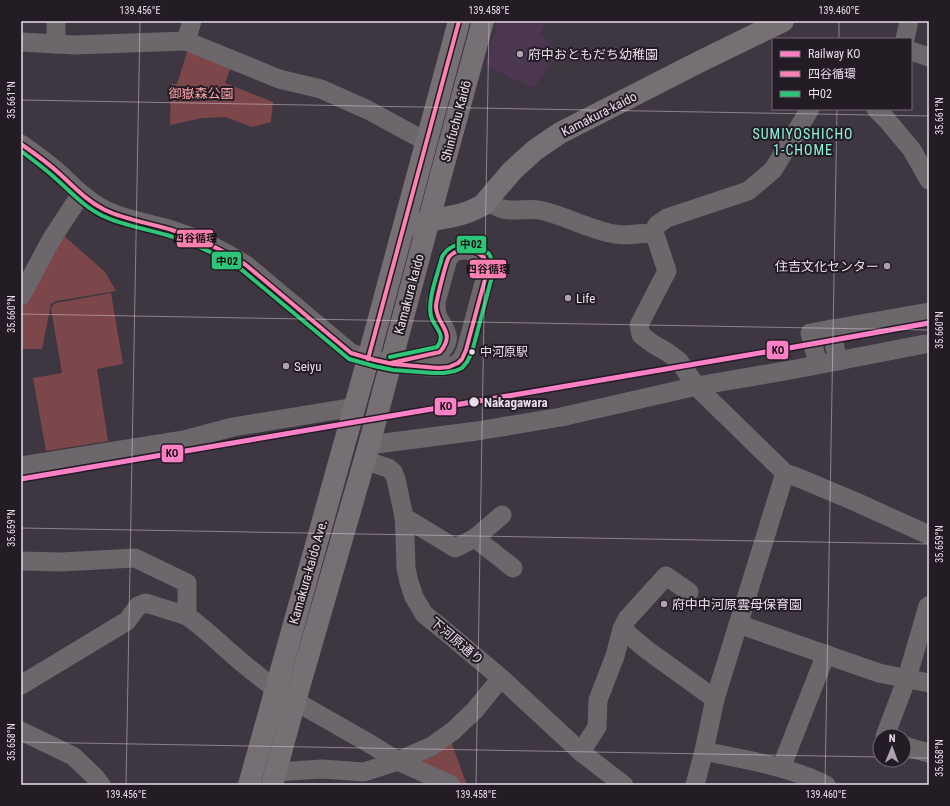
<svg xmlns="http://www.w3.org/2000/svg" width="950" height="806" viewBox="0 0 950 806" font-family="'Roboto Condensed','Noto Sans JP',sans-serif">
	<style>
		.built { fill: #4b3750 }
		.green { fill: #7b474b }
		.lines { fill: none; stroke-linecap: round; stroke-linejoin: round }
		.minor { stroke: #6c676b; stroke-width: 19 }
		.major { stroke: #766f74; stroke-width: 22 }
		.bus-1-casing { stroke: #241c25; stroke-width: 7 }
		.bus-2-casing { stroke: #241c25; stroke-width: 7 }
		.bus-1 { stroke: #ff80b2; stroke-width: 4 }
		.bus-2 { stroke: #2dc577; stroke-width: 4 }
		.rail-1-casing { stroke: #241c25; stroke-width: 8 }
		.rail-1 { stroke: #ff80c6; stroke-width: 5 }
		.ticks { fill: none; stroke: #e8ddea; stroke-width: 1; stroke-opacity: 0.45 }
		.poi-dot { fill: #aca3af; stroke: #241c25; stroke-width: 1.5 }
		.bus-dot { fill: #e8ddea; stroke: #241c25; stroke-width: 1.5 }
		.labels { text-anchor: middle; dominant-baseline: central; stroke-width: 4; stroke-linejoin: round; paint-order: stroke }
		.bus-label { font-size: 12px; fill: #e8ddea; stroke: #241c25; text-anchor: start }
		.poi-label { font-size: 13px; fill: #e8ddea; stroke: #241c25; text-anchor: start }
		.park-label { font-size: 13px; fill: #fda5a8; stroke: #241c25 }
		.street-label { font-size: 13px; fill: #e8ddea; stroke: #241c25 }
		.stop-label { font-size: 13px; font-weight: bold; fill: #e8ddea; stroke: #241c25; text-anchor: start }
		.neighbourhood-label { font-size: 14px; letter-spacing: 1px; fill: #90f3dc; stroke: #241c25 }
		.line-badge { stroke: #241c25; stroke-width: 1.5 }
		.pale-badge-label { font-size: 11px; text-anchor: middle; font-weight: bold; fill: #111 }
		.neatline { fill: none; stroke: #e8ddea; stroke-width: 1.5 }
		.ticks-label { font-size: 10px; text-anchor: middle; fill: #e8ddea }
	</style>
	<rect width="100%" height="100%" fill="#3e3641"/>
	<path class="built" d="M 498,21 L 546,21 L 540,35 L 553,48 L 552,60 L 534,88 L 485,66 Z"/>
	<g class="green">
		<path d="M 189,46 L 231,67 L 225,83 L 273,102 L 271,122 L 252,127 L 225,117 L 202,118 L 170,125 L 171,84 L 177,84 Z"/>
		<path d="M 61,233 L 105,272 L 116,291 L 56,301 L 51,304 L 42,349 L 21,349 L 21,309 L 38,274 Z"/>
		<path d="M 111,293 L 123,364 L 97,369 L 108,441 L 46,451 L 33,378 L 62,373 L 51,309 L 53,305 L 56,303 Z"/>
		<path d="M 449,736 L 467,785 C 447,785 425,768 409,758 Z"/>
	</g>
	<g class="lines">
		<g class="minor">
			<path d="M 905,39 L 909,21"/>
			<path d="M 186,41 L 192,21"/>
			<path d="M 21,42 L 74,45 L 186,41 L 279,79 L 321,89 L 368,110 L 427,142"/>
			<path d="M 56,44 L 56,21"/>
			<path d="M 911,51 L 929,57"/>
			<path d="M 876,109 L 887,120 L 912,150 L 929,180"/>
			<path d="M 21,144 C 34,153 48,163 60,174 C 74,187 87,201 105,210 C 126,220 149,223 172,230 C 198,238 223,250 246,265 L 351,353 C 364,357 377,361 390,363 C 399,365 409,365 418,366 C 430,367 447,370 458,363 C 462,360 464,355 466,350 L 488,268 C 487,266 487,263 486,261 C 482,252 467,248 458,251 C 453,252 450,255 448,259 L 436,302 C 436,306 436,310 437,315 C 444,330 455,337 440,352 L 391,363"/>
			<path d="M 487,200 C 492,203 497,208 503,209 C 514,212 528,208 539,210 C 565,215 589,230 615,234 C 627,237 639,232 652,234 L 656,238 L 667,271 L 639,325 L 641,335 L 653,344 L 667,352 L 679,361 L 692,380 L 703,393 L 785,473 L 799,478 L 856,502 L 929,535"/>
			<path d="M 652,234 L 657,225 L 667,218 L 748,191 L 773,170 L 810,109"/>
			<path d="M 21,296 L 51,240 L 81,194"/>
			<path d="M 831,329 L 838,361"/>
			<path d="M 818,364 L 810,333 L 929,312"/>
			<path d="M 369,445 L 477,431 L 561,417 L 697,386 L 796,369 L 925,344"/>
			<path d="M 364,460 L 388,468 L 393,472 L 396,479 L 404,517 L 405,535 L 406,568 L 409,582 L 414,597 L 424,614 L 445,631 L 501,678 L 581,752 L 608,773 L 624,785"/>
			<path d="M 21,466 L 184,440 L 233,427 L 355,407"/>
			<path d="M 404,517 L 455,548 L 475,538 L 502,515"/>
			<path d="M 475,538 L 513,568"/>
			<path d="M 21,561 L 61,562 L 135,558 L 187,583 L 187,616 C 203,627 217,641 232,654 C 246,666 260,678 276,689"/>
			<path d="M 738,624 L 879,673 L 929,683"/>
			<path d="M 622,629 L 647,650 L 715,699"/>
			<path d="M 21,685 L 127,621 L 138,606 L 146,603 L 187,616"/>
			<path d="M 295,701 L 372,745 L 398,761 L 451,785"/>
			<path d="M 21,731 L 73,756 L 95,777 L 101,785"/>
			<path d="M 885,736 L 907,678 L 928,606"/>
			<path d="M 904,746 L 929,753"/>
			<path d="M 704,751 C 745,760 788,766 826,785"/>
			<path d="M 581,752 L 597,727 L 598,700 L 615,656 L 622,629 L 627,619 L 666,576 L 689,592"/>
			<path d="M 781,768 L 826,654"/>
			<path d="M 276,772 L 322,769 L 364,772 L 398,761 L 432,746 L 453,731 L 475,710 L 501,678"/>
			<path d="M 695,785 L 704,751 L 715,699 L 785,473"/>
		</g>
		<g class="major">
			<path d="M 416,225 C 428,220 441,219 454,216 C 464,214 474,210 483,205 L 512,171 L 535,150 L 560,133 L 699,62 L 783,21"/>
			<path d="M 249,785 L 368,359 L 459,21"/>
			<path d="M 272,785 L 295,701 L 369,445 L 442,171 L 483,21"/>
		</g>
		<g class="bus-1-casing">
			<g id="bus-1">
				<path d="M 21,144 C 34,153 48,163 60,174 C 74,187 87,201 105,210 C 126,220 150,223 172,230 C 198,238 223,250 246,265 L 351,353 L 375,360 L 393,364 L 438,368 L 449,367 L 458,363 L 462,359 L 466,350 L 488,268 C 487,264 486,260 483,257 C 475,249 457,247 449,257 C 446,262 436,301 436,307 C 437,327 457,331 440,352 L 391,363"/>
				<path d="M 368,359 L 459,21"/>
			</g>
		</g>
		<g class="bus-2-casing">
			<path id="bus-2" d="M 21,151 C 33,160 44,168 55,178 C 70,191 84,207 103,216 C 124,226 148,229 170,236 C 196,244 220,256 242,270 L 349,359 L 374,366 L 393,370 L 433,373 L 444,373 L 455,371 L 462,368 L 467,362 L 472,352 L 494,269 C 493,264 492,258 489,254 C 477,240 451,240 442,257 C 438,273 427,300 431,316 C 434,328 447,334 437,347 L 390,357"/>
		</g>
		<use href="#bus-1" class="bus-1"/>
		<use href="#bus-2" class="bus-2"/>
		<g class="rail-1-casing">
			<path id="rail-1" d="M 21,479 L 789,348 L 929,323"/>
		</g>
		<use href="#rail-1" class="rail-1"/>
	</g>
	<path class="ticks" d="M 839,39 L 839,21M 21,100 L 929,116M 21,314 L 929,330M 21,528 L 929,544M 21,742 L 880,757M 904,758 L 929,758M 126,785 L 140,21M 476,785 L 489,21M 825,785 L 837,109"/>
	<g class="poi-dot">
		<circle cx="520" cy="54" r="4"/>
		<circle cx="887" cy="266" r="4"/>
		<circle cx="568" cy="298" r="4"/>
		<circle cx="286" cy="366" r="4"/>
		<circle cx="664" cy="604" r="4"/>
	</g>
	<g class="bus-dot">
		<circle cx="472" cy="352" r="3.5"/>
		<circle cx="474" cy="402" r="5.5"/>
	</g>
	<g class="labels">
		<g class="bus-label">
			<text x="480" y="352">中河原駅</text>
		</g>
		<g class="poi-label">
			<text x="528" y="54">府中おともだち幼稚園</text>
			<text x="879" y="266" text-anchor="end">住吉文化センター</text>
			<text x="576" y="298">Life</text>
			<text x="294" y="366">Seiyu</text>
			<text x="672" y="604">府中中河原雲母保育園</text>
		</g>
		<g class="park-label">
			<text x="201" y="93">御嶽森公園</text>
		</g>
		<g class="street-label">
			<text transform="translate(599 114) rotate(-27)">Kamakura-kaido</text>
			<text transform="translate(456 121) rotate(-75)">Shinfuchu Kaidō</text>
			<text transform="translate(409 294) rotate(-75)">Kamakura kaido</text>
			<text transform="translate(308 572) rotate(-74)">Kamakura-kaido Ave.</text>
			<text transform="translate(457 641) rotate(40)">下河原通り</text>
		</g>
		<g class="stop-label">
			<text x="484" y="402">Nakagawara</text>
		</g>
		<g class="neighbourhood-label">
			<text x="803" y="134">SUMIYOSHICHO<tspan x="803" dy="16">1-CHOME</tspan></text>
		</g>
	</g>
	<g class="line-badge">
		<rect x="176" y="229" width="38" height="19" rx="4" fill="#ff80b2"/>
		<rect x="456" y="235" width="31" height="19" rx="4" fill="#2dc577"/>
		<rect x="211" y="251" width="31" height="19" rx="4" fill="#2dc577"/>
		<rect x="469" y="259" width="38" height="20" rx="4" fill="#ff80b2"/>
		<rect x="766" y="340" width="23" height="20" rx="4" fill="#ff80c6"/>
		<rect x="434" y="397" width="23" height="19" rx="4" fill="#ff80c6"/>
		<rect x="161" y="444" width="23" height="19" rx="4" fill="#ff80c6"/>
	</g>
	<g class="pale-badge-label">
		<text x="195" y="242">四谷循環</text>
		<text x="471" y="248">中02</text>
		<text x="227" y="265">中02</text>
		<text x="488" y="273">四谷循環</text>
		<text x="778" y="354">KO</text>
		<text x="446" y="410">KO</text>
		<text x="172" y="457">KO</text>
	</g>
	<rect width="950" height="806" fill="none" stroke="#241c25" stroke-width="44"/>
	<rect x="772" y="38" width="140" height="72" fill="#241c25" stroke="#726974"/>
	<rect x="780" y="51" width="20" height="6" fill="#ff80c6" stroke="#726974"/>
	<text x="808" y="58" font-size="12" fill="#e8ddea">Railway KO</text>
	<rect x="780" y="71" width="20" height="6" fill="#ff80b2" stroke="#726974"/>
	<text x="808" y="78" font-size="12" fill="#e8ddea">四谷循環</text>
	<rect x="780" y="91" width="20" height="6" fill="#2dc577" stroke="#726974"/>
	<text x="808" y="98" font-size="12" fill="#e8ddea">中02</text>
	<g transform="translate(892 748) rotate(1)"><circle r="19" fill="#241c25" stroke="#726974"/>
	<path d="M0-3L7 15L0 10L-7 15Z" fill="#aca3af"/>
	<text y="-6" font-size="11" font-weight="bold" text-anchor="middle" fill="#e8ddea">N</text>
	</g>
	<rect x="22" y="22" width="906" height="762" class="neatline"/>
	<g class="ticks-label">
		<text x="140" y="14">139.456°E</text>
		<text x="489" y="14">139.458°E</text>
		<text x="839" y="14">139.460°E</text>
		<text transform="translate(11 100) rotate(-90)" y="4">35.661°N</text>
		<text transform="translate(939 116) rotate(-90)" y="4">35.661°N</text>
		<text transform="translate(11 314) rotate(-90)" y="4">35.660°N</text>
		<text transform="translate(939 330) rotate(-90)" y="4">35.660°N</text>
		<text transform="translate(11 528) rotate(-90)" y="4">35.659°N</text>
		<text transform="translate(939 544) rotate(-90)" y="4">35.659°N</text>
		<text transform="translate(11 742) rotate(-90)" y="4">35.658°N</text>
		<text transform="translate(939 758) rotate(-90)" y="4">35.658°N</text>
		<text x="126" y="798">139.456°E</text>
		<text x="476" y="798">139.458°E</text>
		<text x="826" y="798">139.460°E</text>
	</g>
</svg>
